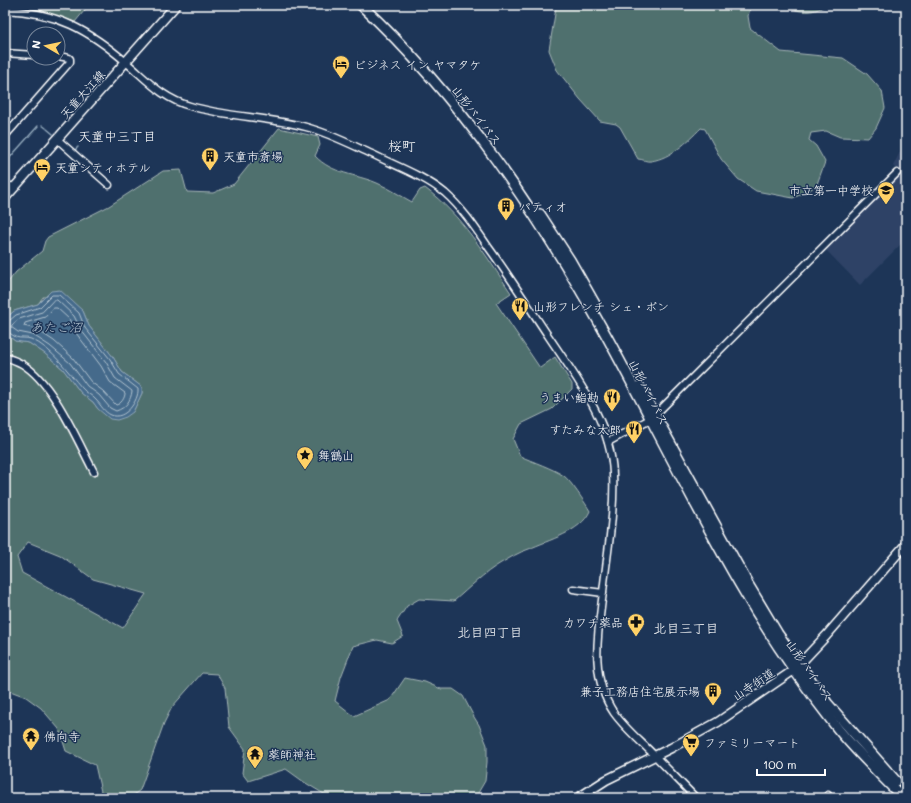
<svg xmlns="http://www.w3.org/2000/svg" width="911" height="803" viewBox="0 0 911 803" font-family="Mali,'Klee One',sans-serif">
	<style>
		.built { fill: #2e4266 }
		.green { fill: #4f6f6e; stroke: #a7b7b6; fill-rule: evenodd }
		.water { fill: #446b8b; stroke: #8fa6b9 }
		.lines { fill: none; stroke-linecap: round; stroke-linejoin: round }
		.shore { stroke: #b4c4d1; stroke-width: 1 }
		.stream { stroke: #8fa6b9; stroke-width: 1.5 }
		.minor-casing { stroke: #fff; stroke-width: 9 }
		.major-casing { stroke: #fff; stroke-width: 11 }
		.highway-casing { stroke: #fff; stroke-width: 12 }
		.minor { stroke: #1d3557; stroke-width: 6 }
		.major { stroke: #1d3557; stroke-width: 8 }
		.highway { stroke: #1d3557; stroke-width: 9 }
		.labels { text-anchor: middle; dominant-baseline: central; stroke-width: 3; stroke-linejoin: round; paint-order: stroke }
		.poi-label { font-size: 12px; fill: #fff; stroke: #1d3557; text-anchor: start }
		.street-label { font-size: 12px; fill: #fff; stroke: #1d3557 }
		.neighbourhood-label { font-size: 13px; fill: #fff; stroke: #1d3557 }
		.water-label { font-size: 13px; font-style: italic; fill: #b4c4d1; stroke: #1d3557 }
		.quarter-label { font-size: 14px; fill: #fff; stroke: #1d3557 }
	</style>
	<rect width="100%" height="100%" fill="#1d3557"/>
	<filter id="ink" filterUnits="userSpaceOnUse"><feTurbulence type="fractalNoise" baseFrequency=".025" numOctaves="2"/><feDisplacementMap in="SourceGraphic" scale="8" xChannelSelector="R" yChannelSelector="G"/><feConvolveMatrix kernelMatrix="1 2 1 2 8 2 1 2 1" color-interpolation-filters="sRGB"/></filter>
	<g filter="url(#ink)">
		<path class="built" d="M 906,140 L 906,239 L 860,285 L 825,249 L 899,172 L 893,166 Z"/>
		<g class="green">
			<path d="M 26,5 L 89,5 L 75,22 L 27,7 Z"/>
			<path d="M 558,5 L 751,5 L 748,16 L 750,28 L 781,52 L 843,58 L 867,74 L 882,91 L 885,108 L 876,128 L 868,138 L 840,137 L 826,131 L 811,133 L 809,140 L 816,146 L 825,162 L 817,184 L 809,191 L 793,198 L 756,191 L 738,179 L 721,159 L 705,129 L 701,128 C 687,142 671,158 651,161 C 647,162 642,159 638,159 L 620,127 L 616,124 L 600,121 L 580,99 L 557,70 L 549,50 L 556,8 Z"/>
			<path d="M 784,5 L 826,5 C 813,14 798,13 784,5 Z"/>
			<path d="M 279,128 L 318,137 L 320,145 L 315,156 C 332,174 356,174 377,183 C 389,188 401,196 412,202 L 420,190 L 425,188 C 462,216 485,254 511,293 L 496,303 L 540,368 L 555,357 L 572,384 L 572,389 L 552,409 L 521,424 L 513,439 L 520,456 C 533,462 552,468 564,476 C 570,480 586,504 590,511 C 581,532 548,540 529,549 C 519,552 510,558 501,563 C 484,573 469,588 454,601 L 419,599 L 407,606 L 397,621 L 403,636 L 392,643 L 377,640 L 353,646 L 341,677 L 335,701 L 354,716 L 390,700 L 405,678 L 425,682 L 441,689 L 453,689 L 463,696 L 474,717 L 479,725 L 487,745 L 487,762 L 485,781 L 475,798 L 383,798 L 369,795 L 329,797 L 304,782 L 286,769 L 248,781 L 242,773 L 245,749 L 229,727 L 225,688 L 217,674 L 202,673 L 172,707 L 164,723 L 140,790 L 130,798 L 109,798 L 102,796 L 95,765 L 66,751 L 59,729 L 41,708 L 26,697 L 5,689 L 5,333 L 15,341 L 29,343 L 44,353 L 63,369 L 81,393 L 93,402 L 98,409 L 133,412 L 142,393 L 142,387 L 122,372 L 113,357 L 89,326 L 83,311 L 71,302 L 66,296 L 43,297 L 38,304 L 14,311 L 5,319 L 5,286 L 16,272 L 42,251 L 45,241 L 48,237 L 109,206 L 163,171 L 181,170 L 187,192 L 213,193 L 234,184 ZM 28,542 L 60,555 L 93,579 L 146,594 L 123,628 L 22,573 L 17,557 Z"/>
		</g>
		<path class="water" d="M 60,290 L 83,311 L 89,326 L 113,357 L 122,372 L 142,387 L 142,393 L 133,412 L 126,417 L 117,420 L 110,419 L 98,409 L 93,402 L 81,393 L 63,369 L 44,353 L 29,343 L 15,341 L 5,333 L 5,319 L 14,311 L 38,304 L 51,291 Z"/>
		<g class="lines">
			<g class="shore">
				<path d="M 54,300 L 57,300 L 74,316 L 81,330 L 106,362 L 115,378 L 132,391 C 131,400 126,408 116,411 L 110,408 L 99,395 L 87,386 L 70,363 L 50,346 L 33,335 L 18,332 L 11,327 L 12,325 L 19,319 L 42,312 Z"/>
				<path d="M 54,308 L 57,308 L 69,319 L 76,333 L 101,366 L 110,382 L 125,393 C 125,398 121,404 116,405 L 103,391 L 91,382 L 73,358 L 54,341 L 36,329 L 24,326 L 25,323 L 45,317 Z"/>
				<path d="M 5,321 L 9,321 L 16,315 L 40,307 L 52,295 L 59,295 L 79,313 L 85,328 L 110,359 L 119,374 L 138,389 C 139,400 125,421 111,415 C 104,412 101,405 96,400 C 92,395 86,393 82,388 C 67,371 53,349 31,339 C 26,337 20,339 16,337 C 11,335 10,332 5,331"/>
			</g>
			<g class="stream">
				<path d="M 42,125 L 46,128"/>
				<path d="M 47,129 L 53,134"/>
				<path d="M 73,152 L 78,147"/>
				<path d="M 5,163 L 38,126"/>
			</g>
			<g class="minor-casing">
				<g id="minor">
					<path d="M 5,10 C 56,12 89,30 127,63 C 147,80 163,99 190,106 C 227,117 268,117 306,127 C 329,133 350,144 372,154 C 396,166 424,176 445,193 C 463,209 476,229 489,248 C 510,277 529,307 549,337 C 577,379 611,422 613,474 C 615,512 607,555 603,592 C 598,633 589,676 614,713 C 624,727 638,739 651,752 C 666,767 681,783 696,798"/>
					<path d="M 5,53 L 34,55"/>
					<path d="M 5,136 L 70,62 L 70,59 L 69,58 L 58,56"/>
					<path d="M 57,139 L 109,185"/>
					<path d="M 5,185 L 15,187"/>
					<path d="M 5,357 C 11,359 17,361 22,364 C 53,382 77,440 94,472"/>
					<path d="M 608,442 L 650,419 L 655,415 L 897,173"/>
					<path d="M 573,589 L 603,593"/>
					<path d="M 825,798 L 828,795"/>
				</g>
			</g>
			<g class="major-casing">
				<g id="major">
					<path d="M 5,198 L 176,5"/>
					<path d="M 578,798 L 606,780 L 671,748 L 718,722 L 794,670 L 826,636 L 906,544"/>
				</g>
			</g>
			<g class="highway-casing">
				<g id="highway">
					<path d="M 361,5 C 462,99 539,215 606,335 C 651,417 692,502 739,583 C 767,632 799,679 834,724 C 854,750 880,774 903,798"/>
					<path d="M 540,214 L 570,260 L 595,304"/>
					<path d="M 639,386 L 748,584 L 778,634 L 828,704 L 896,781"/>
				</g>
			</g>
			<use href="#minor" class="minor"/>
			<use href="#major" class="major"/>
			<use href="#highway" class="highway"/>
		</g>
	</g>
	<defs>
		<g id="hotel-pin" transform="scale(0.9)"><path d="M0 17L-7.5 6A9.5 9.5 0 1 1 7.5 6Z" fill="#ffd166" stroke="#1d3557"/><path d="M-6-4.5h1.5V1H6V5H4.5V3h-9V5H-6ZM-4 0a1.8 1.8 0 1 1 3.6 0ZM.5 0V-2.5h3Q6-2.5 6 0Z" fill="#111"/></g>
		<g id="building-pin" transform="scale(0.9)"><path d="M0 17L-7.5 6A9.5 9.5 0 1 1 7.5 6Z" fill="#ffd166" stroke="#1d3557"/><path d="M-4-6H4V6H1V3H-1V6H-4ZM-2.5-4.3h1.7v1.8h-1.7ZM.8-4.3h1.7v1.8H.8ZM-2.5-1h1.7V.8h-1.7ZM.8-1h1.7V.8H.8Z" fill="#111"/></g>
		<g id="school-pin" transform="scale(0.9)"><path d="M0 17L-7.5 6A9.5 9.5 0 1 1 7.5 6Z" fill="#ffd166" stroke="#1d3557"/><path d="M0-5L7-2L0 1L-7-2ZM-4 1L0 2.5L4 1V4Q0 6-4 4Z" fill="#111"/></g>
		<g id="restaurant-pin" transform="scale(0.9)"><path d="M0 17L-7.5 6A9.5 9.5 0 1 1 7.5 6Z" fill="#ffd166" stroke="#1d3557"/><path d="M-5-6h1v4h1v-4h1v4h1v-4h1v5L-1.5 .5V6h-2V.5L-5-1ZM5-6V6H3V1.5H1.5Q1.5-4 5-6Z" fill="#111"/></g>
		<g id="sight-pin" transform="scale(0.9)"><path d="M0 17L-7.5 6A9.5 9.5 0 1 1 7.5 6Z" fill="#ffd166" stroke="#1d3557"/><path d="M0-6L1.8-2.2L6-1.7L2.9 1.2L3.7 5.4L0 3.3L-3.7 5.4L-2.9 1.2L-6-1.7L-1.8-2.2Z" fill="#111"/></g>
		<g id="pharmacy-pin" transform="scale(0.9)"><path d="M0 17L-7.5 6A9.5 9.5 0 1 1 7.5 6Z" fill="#ffd166" stroke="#1d3557"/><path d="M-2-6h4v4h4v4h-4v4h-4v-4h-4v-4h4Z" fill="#111"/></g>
		<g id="temple-pin" transform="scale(0.9)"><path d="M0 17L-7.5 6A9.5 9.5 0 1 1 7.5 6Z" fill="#ffd166" stroke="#1d3557"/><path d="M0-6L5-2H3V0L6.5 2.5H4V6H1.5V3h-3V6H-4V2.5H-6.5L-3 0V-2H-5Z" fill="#111"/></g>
		<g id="supermarket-pin" transform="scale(0.9)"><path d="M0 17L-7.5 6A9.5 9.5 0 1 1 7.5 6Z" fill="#ffd166" stroke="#1d3557"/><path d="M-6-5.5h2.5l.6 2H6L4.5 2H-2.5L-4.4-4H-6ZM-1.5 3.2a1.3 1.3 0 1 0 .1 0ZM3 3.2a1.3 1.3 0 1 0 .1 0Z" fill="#111"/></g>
	</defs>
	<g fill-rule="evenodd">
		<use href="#hotel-pin" x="341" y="64"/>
		<use href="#building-pin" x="210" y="156"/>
		<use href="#hotel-pin" x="42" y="167"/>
		<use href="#school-pin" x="886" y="190"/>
		<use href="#building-pin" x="506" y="206"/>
		<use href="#restaurant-pin" x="520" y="306"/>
		<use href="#restaurant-pin" x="612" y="397"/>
		<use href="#restaurant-pin" x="634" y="429"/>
		<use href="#sight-pin" x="305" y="455"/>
		<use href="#pharmacy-pin" x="636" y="622"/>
		<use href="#building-pin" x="713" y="691"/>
		<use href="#temple-pin" x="31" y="736"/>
		<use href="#supermarket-pin" x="691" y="742"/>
		<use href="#temple-pin" x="255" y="754"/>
	</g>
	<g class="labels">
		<g class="poi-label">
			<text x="354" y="64">ビジネス イン ヤマタケ</text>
			<text x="223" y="156">天童市斎場</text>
			<text x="55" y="167">天童シティホテル</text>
			<text x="873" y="190" text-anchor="end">市立第一中学校</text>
			<text x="519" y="206">パティオ</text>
			<text x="533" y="306">山形フレンチ シェ・ボン</text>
			<text x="599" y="397" text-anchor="end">うまい鮨勘</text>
			<text x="621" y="429" text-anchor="end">すたみな太郎</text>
			<text x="318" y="455">舞鶴山</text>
			<text x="623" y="622" text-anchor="end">カワチ薬品</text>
			<text x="700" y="691" text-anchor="end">兼子工務店住宅展示場</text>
			<text x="44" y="736">佛向寺</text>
			<text x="704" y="742">ファミリーマート</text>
			<text x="268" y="754">薬師神社</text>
		</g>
		<g class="street-label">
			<text transform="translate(82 94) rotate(-48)">天童大江線</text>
			<text transform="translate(477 115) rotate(52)">山形バイパス</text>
			<text transform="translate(649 392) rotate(63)">山形バイパス</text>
			<text transform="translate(810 670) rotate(55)">山形バイパス</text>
			<text transform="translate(753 684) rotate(-34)">山寺街道</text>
		</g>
		<g class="neighbourhood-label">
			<text x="117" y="135">天童中三丁目</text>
			<text x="686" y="627">北目三丁目</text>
			<text x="490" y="631">北目四丁目</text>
		</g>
		<g class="water-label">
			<text x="56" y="326">あたご沼</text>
		</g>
		<g class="quarter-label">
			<text x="402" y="145">桜町</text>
		</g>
	</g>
	<rect width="911" height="803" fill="none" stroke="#1d3557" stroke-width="20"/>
	<rect x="10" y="10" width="891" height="783" fill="none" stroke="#fff" stroke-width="1.5" filter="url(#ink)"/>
	<g transform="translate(46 46) rotate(279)"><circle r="19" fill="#1d3557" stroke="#77869a"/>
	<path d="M0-3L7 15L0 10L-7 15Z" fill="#ffd166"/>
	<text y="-6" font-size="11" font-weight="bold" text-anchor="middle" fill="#ffffff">N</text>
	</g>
	<path d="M757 769v6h68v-6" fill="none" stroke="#ffffff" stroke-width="2"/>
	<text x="763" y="769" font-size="12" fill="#ffffff" stroke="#1d3557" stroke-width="3" paint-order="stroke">100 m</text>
</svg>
